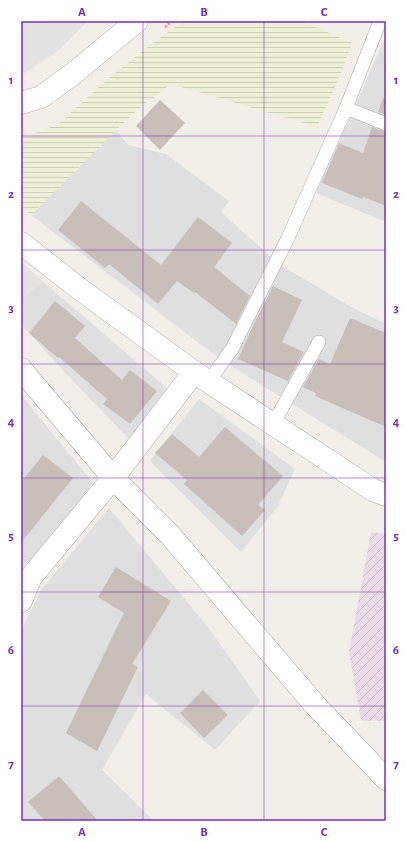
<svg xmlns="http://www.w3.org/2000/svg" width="407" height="842" viewBox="0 0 407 842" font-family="'Alegreya Sans',sans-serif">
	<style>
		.residential { fill: #e0dfdf }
		.industrial { fill: url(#industrial-furrows) }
		.farmland { fill: url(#farmland-rules) }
		.parking { fill: #e2e2e2 }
		.building { fill: #c7bfb8 }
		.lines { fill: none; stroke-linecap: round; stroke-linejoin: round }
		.service-casing { stroke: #a9a9a9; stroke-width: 14 }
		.minor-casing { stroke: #a9a9a9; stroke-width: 23 }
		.tertiary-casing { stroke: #a9a9a9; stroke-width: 23 }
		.path { stroke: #fa8072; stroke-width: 2.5; stroke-dasharray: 2 2; stroke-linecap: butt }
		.service { stroke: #fff; stroke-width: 13 }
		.minor { stroke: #fff; stroke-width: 22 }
		.tertiary { stroke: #fff; stroke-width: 22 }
		.grid { fill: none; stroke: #7b2cbf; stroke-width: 1; stroke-opacity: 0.55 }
		.neatline { fill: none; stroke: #7b2cbf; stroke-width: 1.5 }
		.grid-label { font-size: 13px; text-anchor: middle; font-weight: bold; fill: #7b2cbf }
	</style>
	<defs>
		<pattern id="industrial-furrows" width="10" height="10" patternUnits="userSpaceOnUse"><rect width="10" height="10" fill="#ebdbe8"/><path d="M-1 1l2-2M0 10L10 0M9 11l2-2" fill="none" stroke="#c9bcc7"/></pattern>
		<pattern id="farmland-rules" width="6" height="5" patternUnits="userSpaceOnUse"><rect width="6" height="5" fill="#eef0d5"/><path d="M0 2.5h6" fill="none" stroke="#ccceb7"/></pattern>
	</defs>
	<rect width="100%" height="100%" fill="#f2efe9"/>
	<g class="residential">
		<path d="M 386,36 L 386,222 L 316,193 Z"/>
		<path d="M 116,130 L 128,145 L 166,154 L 229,201 L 221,212 L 279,264 L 353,308 L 386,324 L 386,459 L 383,460 L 224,362 L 31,215 Z"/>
		<path d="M 42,281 L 167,388 L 129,439 L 74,382 L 21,324 L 21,300 Z"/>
		<path d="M 21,395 L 93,483 L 29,565 L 21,560 Z"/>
		<path d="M 199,399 L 295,469 L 278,506 L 241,552 L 150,461 Z"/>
		<path d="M 109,508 L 208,627 L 260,701 L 215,750 L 146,694 L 102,770 L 154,821 L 21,821 L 21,631 L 41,590 Z"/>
	</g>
	<path class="industrial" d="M 371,532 L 386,534 L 386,721 L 361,721 L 349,652 Z"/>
	<path class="farmland" d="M 184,21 L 302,21 L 352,43 L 341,73 L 317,127 L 171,84 L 137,110 L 31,215 L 21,205 L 21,138 L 57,125 L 109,78 L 154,42 Z"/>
	<g class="parking">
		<path d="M 21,21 L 88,21 L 59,50 L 25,73 L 21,74 Z"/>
		<path d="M 21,262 L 42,281 L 21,300 Z"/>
	</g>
	<g class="building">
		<path d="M 383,98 L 386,99 L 386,115 L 378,112 Z"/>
		<path d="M 160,100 L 185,123 L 160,150 L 136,126 Z"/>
		<path d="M 372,127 L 386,132 L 386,206 L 363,197 L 362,199 L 322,183 L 339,143 L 363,153 Z"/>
		<path d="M 81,201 L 161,265 L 198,217 L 232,243 L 214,267 L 250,296 L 236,324 L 195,292 L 194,293 L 177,281 L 158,304 L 109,264 L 105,268 L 58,230 Z"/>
		<path d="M 273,286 L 302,300 L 282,342 L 304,352 L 288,381 L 238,359 L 249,335 L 249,334 Z"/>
		<path d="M 55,301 L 85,326 L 75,338 L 122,380 L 130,370 L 157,391 L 130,424 L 103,404 L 107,399 L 59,357 L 58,358 L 29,333 Z"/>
		<path d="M 350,318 L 386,333 L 386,427 L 315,396 L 316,393 L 303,387 L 319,359 L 330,364 Z"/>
		<path d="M 225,427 L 283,476 L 258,505 L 265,510 L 242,536 L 184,484 L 187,480 L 155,453 L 172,434 L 199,457 Z"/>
		<path d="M 43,455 L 73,478 L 21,543 L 21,482 Z"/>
		<path d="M 116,567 L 171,601 L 132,664 L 138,667 L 97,751 L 66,733 L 124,613 L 98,597 Z"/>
		<path d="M 203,690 L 228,715 L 204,738 L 180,713 Z"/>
		<path d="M 59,776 L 98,821 L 45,821 L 28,802 Z"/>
	</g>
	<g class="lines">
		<g class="service-casing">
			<g id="service">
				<path d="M 346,108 L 386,124"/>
				<path d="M 209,381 L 232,349 L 287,240 L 346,108 L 380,21"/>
				<path d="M 273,424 L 319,342"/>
			</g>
		</g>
		<g class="minor-casing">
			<g id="minor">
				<path d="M 21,369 L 113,478 L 170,535 L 315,705 L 386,779"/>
				<path d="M 21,601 L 31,577 L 113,478 L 194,372"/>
			</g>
		</g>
		<g class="tertiary-casing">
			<g id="tertiary">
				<path d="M 21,103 L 41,97 L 74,73 L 137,21"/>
				<path d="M 21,243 L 81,290 L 194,372 L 373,490 L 386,495"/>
			</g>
		</g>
		<path class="path" d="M 165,27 L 172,21"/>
		<use href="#service" class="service"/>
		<use href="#minor" class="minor"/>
		<use href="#tertiary" class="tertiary"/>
	</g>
	<path class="grid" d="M 143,21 L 143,821M 264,21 L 264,821M 21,136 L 386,136M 21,250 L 386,250M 21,364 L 386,364M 21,478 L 386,478M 21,592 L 386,592M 21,706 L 386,706"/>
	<rect width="407" height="842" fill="none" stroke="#ffffff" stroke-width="44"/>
	<rect x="22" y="22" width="363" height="798" class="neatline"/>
	<g class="grid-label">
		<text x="82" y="16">A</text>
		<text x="204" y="16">B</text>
		<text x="324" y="16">C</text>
		<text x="11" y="84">1</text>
		<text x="396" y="84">1</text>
		<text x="11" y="198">2</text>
		<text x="396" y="198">2</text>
		<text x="11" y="312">3</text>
		<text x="396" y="312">3</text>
		<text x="11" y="426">4</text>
		<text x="396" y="426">4</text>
		<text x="11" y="540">5</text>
		<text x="396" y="540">5</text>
		<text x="11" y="654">6</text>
		<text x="396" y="654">6</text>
		<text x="11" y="768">7</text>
		<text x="396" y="768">7</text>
		<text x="82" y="836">A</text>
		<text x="204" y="836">B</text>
		<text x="324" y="836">C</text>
	</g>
</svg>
